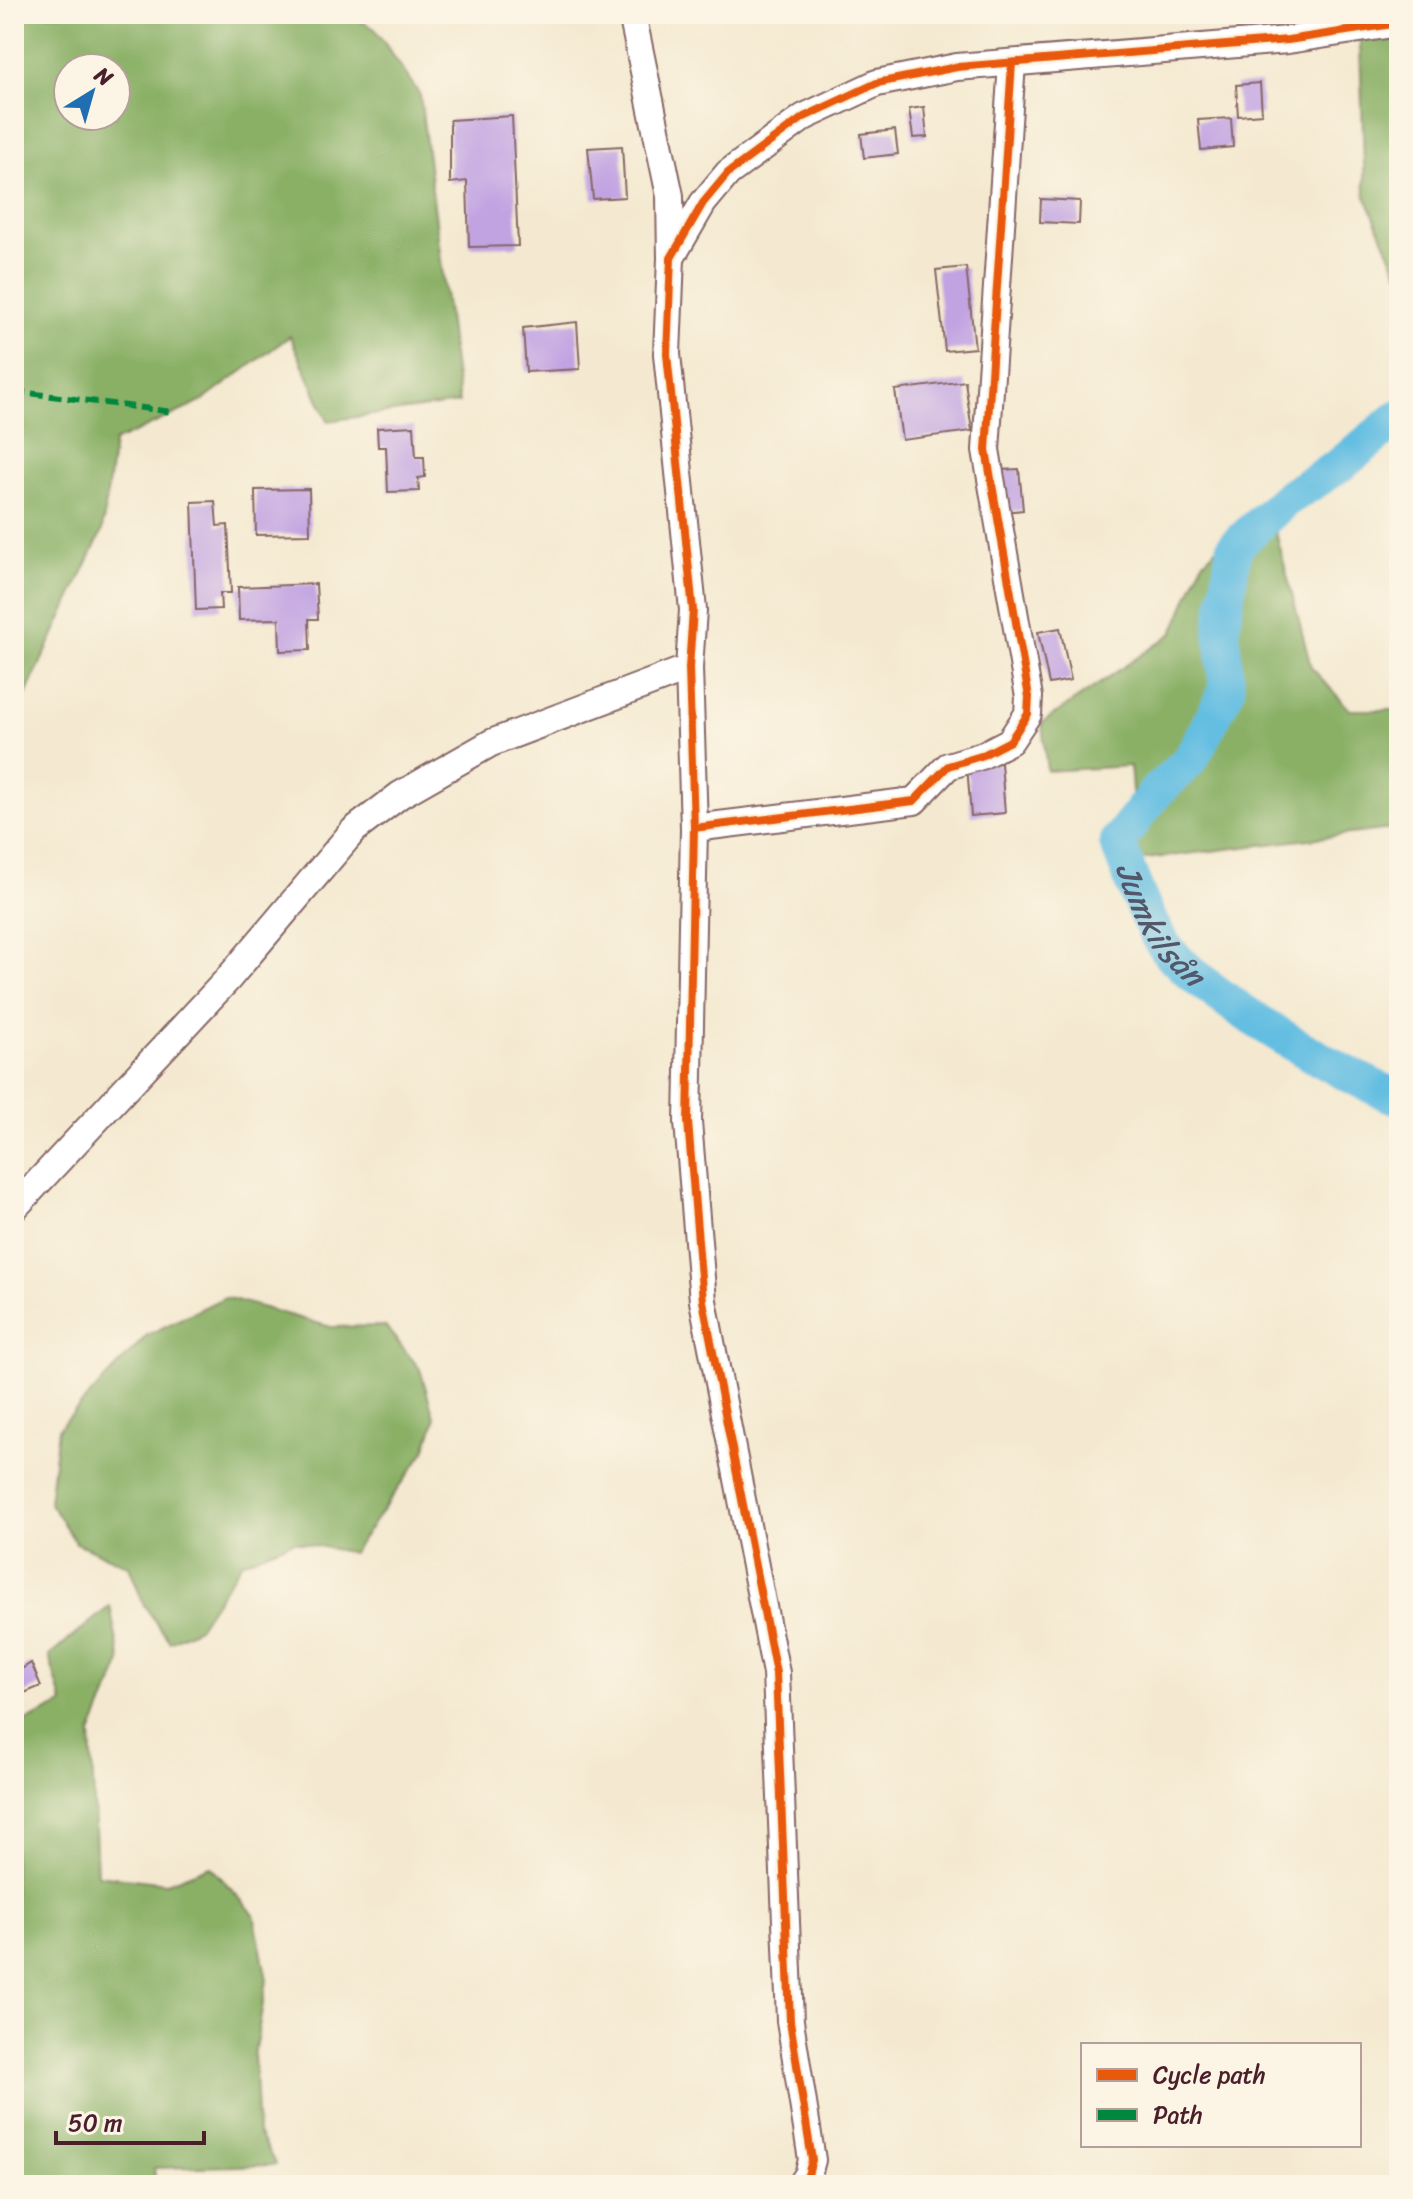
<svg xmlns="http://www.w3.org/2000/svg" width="1413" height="2199" viewBox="0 0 1413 2199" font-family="Sriracha,sans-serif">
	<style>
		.forest { fill: #8ab066; stroke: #6a6848; stroke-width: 2; fill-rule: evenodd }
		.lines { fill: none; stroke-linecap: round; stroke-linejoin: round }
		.river { stroke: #64bee2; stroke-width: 36 }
		.building { fill: #c1a3e2 }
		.minor-casing { stroke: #866665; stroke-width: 30 }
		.minor { stroke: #fff; stroke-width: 26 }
		.quiet { stroke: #00873e; stroke-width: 6; stroke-dasharray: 12 6; stroke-linecap: butt }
		.cycleway-casing { stroke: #fcf5e5; stroke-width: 13 }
		.cycleway { stroke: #e8590c; stroke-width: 8 }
		.labels { text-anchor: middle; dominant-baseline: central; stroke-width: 8; stroke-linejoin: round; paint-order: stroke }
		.water-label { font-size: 32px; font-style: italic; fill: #53576b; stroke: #fcf5e5 }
	</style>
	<rect width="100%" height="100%" fill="#fcf5e5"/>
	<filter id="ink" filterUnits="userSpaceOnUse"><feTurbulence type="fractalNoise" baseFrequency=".0125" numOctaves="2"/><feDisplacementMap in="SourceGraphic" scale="16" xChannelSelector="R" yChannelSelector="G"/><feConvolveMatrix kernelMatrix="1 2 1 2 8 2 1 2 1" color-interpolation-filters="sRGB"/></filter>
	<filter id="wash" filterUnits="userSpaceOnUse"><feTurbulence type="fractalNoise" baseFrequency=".006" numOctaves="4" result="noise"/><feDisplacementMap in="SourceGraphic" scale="32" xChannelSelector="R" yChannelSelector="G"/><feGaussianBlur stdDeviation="1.8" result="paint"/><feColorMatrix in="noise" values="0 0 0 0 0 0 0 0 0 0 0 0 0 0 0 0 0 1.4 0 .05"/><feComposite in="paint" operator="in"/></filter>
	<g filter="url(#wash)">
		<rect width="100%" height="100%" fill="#f4e9d0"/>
		<g class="forest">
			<path d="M 14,14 L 349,14 L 375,29 L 420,95 L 459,403 L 328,421 L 290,336 L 201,402 L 114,442 L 102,531 L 14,720 ZM 68,68 L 116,68 L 116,116 L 68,116 Z"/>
			<path d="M 1359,14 L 1399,14 L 1399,275 L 1365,195 Z"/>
			<path d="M 1267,498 L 1311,667 L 1350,710 L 1399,710 L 1399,828 L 1138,860 L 1130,766 L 1047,771 L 1042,723 L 1173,633 L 1202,563 Z"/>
			<path d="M 225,1297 L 331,1327 L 385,1326 L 420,1369 L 435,1420 L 425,1451 L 352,1553 L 294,1541 L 242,1562 L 198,1628 L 170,1642 L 144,1605 L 129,1566 L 76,1543 L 49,1502 L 58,1429 L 147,1335 Z"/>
			<path d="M 110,1606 L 121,1662 L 91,1734 L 97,1875 L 167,1883 L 210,1866 L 254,1914 L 267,1980 L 254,2055 L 258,2133 L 276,2165 L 154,2168 L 156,2185 L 14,2185 L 14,1727 L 63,1704 L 49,1656 Z"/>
		</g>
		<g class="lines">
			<path class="river" id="s1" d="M 1399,417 L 1340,465 L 1285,500 L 1234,547 L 1222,630 L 1227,690 L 1191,759 L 1155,793 L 1117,842 C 1129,872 1149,930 1170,953 C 1218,1003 1334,1071 1399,1098"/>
		</g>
		<g id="blocks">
			<g class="building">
				<path d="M 1260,83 L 1262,114 L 1238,116 L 1236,85 Z"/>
				<path d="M 924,107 L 927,137 L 913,138 L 909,109 Z"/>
				<path d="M 512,116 L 518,246 L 469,247 L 467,181 L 450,183 L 450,120 Z"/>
				<path d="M 1231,118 L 1233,147 L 1201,150 L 1198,120 Z"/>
				<path d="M 895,130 L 898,154 L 864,158 L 861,134 Z"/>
				<path d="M 622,146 L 625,197 L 593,199 L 588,148 Z"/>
				<path d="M 1041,199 L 1080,201 L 1079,224 L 1040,222 Z"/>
				<path d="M 966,267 L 975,348 L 945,351 L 936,270 Z"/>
				<path d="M 577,322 L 580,369 L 526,372 L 523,328 Z"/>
				<path d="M 965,381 L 972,431 L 902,440 L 895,390 Z"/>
				<path d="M 414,426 L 416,457 L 424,457 L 425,477 L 418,478 L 419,491 L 388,492 L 386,447 L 378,447 L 377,428 Z"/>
				<path d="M 1019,469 L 1023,510 L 1004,512 L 1000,470 Z"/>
				<path d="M 309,489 L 310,534 L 256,535 L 255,490 Z"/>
				<path d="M 215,501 L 217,526 L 228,525 L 231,593 L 220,593 L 221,609 L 196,610 L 192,502 Z"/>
				<path d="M 316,584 L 318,619 L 309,619 L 310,650 L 280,651 L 279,619 L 239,620 L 238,587 Z"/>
				<path d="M 1060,628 L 1071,680 L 1049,684 L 1038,632 Z"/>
				<path d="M 1001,763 L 1005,813 L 971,816 L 967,766 Z"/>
				<path d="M 31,1663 L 41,1686 L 17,1696 L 14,1674 Z"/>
			</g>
		</g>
	</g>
	<g filter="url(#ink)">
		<use href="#blocks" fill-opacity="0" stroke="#866665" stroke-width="2"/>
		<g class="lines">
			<g class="minor-casing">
				<g id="minor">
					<path d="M 632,14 L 670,196 L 671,258"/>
					<path d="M 694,828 L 914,801 L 948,766 L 981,756 L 1010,741 L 1028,714 L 1029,697 L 986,450 L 1012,63"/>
					<path d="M 14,1208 L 228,979 L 354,830 L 400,795 L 491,743 L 689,668"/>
					<path d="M 801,2185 L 808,2175 L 812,2160 L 790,2021 L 776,1673 L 703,1301 L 688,1122 L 694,828 L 689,668 L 693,610 L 667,354 L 671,258 L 703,203 L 728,173 L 804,117 L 877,83 L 957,67 L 1288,40 L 1399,23"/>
				</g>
			</g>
			<use href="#minor" class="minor"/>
			<path class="quiet" d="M 14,391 L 173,412"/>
			<g class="cycleway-casing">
				<g id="cycleway">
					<path d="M 694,828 L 914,801 L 948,766 L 981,756 L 1010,741 L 1028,714 L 1029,697 L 986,450 L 1012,63"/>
					<path d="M 801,2185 L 808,2175 L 812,2160 L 790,2021 L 776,1673 L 703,1301 L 688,1122 L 694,828 L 689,668 L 693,610 L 667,354 L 671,258 L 703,203 L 728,173 L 804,117 L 877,83 L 957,67 L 1288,40 L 1399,23"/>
				</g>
			</g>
			<use href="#cycleway" class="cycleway"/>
		</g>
	</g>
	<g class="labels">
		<g class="water-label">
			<text stroke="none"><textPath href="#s1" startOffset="638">Jumkilsån</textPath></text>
		</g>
	</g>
	<rect width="1413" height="2199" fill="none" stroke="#fcf5e5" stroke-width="48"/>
	<rect x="1081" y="2043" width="280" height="104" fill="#fcf5e5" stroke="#b59f9b" stroke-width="2"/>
	<rect x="1097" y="2069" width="40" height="12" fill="#e8590c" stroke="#b59f9b" stroke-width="2"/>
	<text x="1153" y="2083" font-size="24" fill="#4a1f2b">Cycle path</text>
	<rect x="1097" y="2109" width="40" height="12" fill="#00873e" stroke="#b59f9b" stroke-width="2"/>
	<text x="1153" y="2123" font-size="24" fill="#4a1f2b">Path</text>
	<g transform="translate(92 92) rotate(37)"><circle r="38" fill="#fcf5e5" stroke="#b59f9b" stroke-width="2"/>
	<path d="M0-6L14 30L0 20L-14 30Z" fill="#1f6fb2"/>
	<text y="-12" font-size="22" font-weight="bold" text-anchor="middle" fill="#4a1f2b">N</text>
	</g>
	<path d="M56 2131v12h148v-12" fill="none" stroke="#4a1f2b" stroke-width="4"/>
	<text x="68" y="2131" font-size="24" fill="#4a1f2b" stroke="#fcf5e5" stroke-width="6" paint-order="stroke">50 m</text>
</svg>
